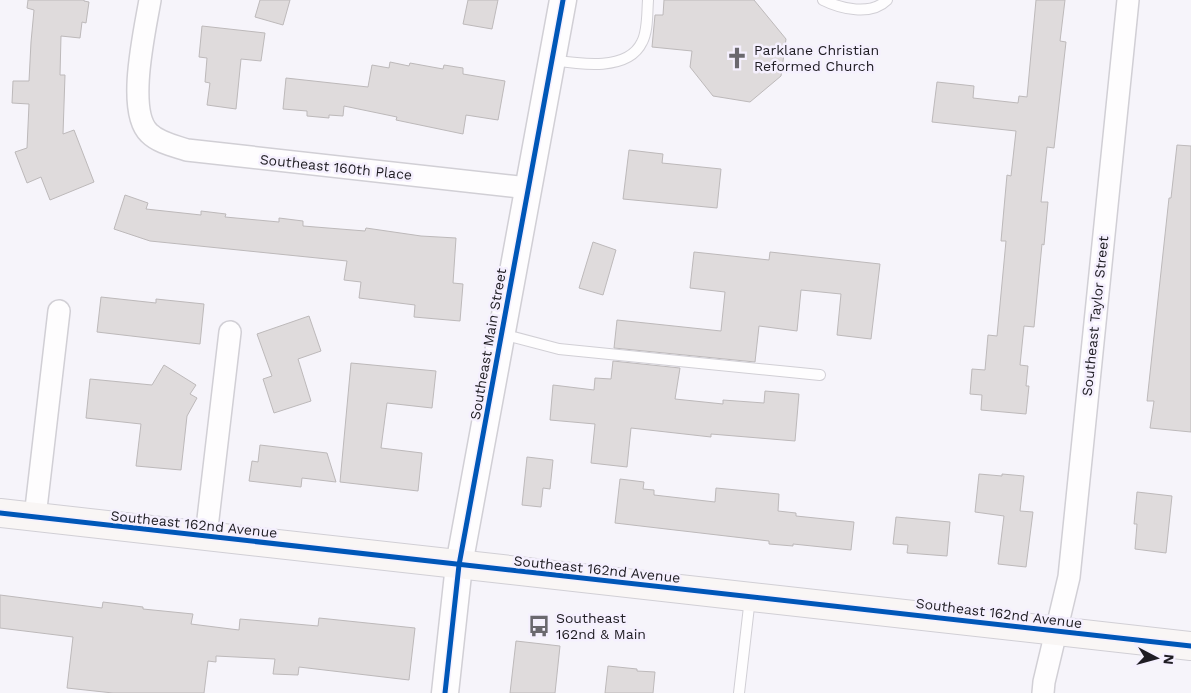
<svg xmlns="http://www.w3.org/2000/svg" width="1191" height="693" viewBox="0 0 1191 693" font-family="'Work Sans',sans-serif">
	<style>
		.building { fill: #dfdbdc; stroke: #bdb9ba }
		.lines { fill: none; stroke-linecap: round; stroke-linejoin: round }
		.service-casing { stroke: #d1cfd5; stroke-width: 12 }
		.minor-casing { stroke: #d1cfd5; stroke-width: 24 }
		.tertiary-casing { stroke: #d1cfd5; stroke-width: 29 }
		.secondary-casing { stroke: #d1cfd5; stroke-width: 30 }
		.service { stroke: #fefdfe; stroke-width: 10 }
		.minor { stroke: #fefdfe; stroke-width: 21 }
		.tertiary { stroke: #fefdfe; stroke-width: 26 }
		.secondary { stroke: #f9f6f5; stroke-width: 28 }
		.cycleway-casing { stroke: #f5f0fe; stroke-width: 8 }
		.cycleway { stroke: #0057b8; stroke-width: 5 }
		.labels { text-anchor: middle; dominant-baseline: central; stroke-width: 5; stroke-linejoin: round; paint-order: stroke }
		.poi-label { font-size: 14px; fill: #1f1d23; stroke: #f5f0fe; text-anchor: start }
		.street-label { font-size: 14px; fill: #1f1d23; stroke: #f5f0fe }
	</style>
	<rect width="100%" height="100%" fill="#f6f4fa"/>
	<g class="building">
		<path d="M 28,0 L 84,0 L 84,1 L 89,2 L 86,23 L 82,22 L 80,38 L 61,36 L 60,75 L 65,75 L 63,134 L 74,130 L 94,182 L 50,200 L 41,177 L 27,183 L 15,152 L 27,148 L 29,104 L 12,103 L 13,81 L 29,81 L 31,42 L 34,10 L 27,8 Z"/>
		<path d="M 260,0 L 290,0 L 283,25 L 255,17 Z"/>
		<path d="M 468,0 L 498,0 L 492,29 L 463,24 Z"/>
		<path d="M 664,0 L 754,0 L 786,39 L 781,76 L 750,102 L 713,96 L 690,67 L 692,51 L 652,47 L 655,15 L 663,15 Z"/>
		<path d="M 1036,0 L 1065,0 L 1060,41 L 1066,42 L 1054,148 L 1047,147 L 1041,202 L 1048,202 L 1044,245 L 1042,244 L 1034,327 L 1024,326 L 1020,365 L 1028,366 L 1026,386 L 1029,386 L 1026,414 L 981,410 L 982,395 L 970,394 L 972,369 L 985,370 L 988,335 L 997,336 L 1006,241 L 1001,241 L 1007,175 L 1011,176 L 1016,131 L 932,122 L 937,82 L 974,86 L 973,98 L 1018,103 L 1019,96 L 1027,97 Z"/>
		<path d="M 202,26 L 265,33 L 261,61 L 241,59 L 236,109 L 207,105 L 210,83 L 205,82 L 207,58 L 199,57 Z"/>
		<path d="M 390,62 L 409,66 L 410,63 L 443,69 L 444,65 L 463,68 L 463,74 L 505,81 L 498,120 L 466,115 L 463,134 L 396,120 L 397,117 L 344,106 L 343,116 L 329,115 L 329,118 L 307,116 L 307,111 L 283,109 L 286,78 L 368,87 L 372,65 L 389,68 Z"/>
		<path d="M 1177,145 L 1191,146 L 1191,432 L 1150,428 L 1154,401 L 1147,401 L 1169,198 L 1171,198 Z"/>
		<path d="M 629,150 L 663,154 L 662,163 L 721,169 L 717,208 L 623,199 Z"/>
		<path d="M 125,195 L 148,203 L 146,209 L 201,215 L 201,211 L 226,214 L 225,217 L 279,222 L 279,218 L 303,221 L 303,226 L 365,231 L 366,228 L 421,236 L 456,238 L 453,283 L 463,284 L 460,321 L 414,317 L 415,305 L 359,298 L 361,282 L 344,280 L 347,261 L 150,241 L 114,229 Z"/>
		<path d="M 593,242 L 616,250 L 603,295 L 579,288 Z"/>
		<path d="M 694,252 L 769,260 L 770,252 L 880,264 L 871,339 L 837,335 L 841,294 L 801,290 L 797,331 L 759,326 L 755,362 L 614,348 L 617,320 L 721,331 L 725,292 L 690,288 Z"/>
		<path d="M 101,297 L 156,303 L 156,299 L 204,304 L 200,344 L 97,332 Z"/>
		<path d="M 309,316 L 321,351 L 298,359 L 311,401 L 274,413 L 263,379 L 272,376 L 257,334 Z"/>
		<path d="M 613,361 L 680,368 L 675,399 L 723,404 L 723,400 L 764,403 L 765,391 L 799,394 L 795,441 L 711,434 L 711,437 L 631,428 L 627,467 L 591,463 L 595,424 L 550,420 L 553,385 L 594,390 L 595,378 L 611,379 Z"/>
		<path d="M 351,363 L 436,371 L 432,408 L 387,403 L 381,448 L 422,453 L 418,491 L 340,482 Z"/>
		<path d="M 164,365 L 196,385 L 190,394 L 197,398 L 187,416 L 181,470 L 136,466 L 141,424 L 86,418 L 90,379 L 152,385 Z"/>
		<path d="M 260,445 L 327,453 L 336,482 L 302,478 L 301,487 L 249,481 L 252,461 L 258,462 Z"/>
		<path d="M 527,457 L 553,460 L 550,489 L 543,488 L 541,507 L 522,505 Z"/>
		<path d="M 979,474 L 1002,476 L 1002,474 L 1024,476 L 1020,511 L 1033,512 L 1026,567 L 998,564 L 1004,516 L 975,512 Z"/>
		<path d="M 620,479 L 644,482 L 643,489 L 654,490 L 654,495 L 715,502 L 716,488 L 779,494 L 778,511 L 796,513 L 796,516 L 854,522 L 851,550 L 793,544 L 793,546 L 769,544 L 769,541 L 615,523 Z"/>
		<path d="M 1137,492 L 1172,496 L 1166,553 L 1135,549 L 1137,524 L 1134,524 Z"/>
		<path d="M 896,517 L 950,522 L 947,556 L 907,553 L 908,545 L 893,544 Z"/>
		<path d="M 0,595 L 102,608 L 103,602 L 143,607 L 143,609 L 193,614 L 191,624 L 239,630 L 240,619 L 318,626 L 319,618 L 415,628 L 409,680 L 299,667 L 298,675 L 273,674 L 275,659 L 216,656 L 216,662 L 208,661 L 204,693 L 113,693 L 67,688 L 73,637 L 0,628 Z"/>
		<path d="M 516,641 L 560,646 L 555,693 L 510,693 Z"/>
		<path d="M 608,666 L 637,669 L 637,671 L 655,672 L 653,693 L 605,693 Z"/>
	</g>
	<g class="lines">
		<g class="service-casing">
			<g id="service">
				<path d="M 823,0 C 841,9 871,16 887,0"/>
				<path d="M 553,60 C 579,64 628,72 642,42 C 648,31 647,13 648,0"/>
				<path d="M 502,334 L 559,349 L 820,375"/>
				<path d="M 739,693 L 750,598"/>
			</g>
		</g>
		<g class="minor-casing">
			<g id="minor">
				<path d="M 150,0 C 145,30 126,111 149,133 C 159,143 175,146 187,150 L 528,188"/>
				<path d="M 35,517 L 59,311"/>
				<path d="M 206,536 L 230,332"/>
				<path d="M 1043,693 L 1044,682 L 1069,577 L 1128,0"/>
			</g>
		</g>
		<g class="tertiary-casing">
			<path id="tertiary" d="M 445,693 L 459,565 L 563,0"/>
		</g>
		<g class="secondary-casing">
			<path id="secondary" d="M 0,513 L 1191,646"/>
		</g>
		<use href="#service" class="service"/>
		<use href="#minor" class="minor"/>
		<use href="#tertiary" class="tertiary"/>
		<use href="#secondary" class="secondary"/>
		<g class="cycleway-casing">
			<g id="cycleway">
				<path d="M 0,513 L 1191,646"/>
				<path d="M 445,693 L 459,565 L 563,0"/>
			</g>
		</g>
		<use href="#cycleway" class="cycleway"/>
	</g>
	<defs>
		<g id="church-bare" transform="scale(1.725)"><path d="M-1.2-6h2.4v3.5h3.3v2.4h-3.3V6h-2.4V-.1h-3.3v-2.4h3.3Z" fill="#6a686e" stroke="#f5f0fe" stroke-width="2.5" paint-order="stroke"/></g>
		<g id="bus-bare" transform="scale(1.725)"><path d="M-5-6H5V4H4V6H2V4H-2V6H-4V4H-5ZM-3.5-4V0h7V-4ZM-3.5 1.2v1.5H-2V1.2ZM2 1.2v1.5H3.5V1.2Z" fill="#6a686e" stroke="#f5f0fe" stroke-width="2.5" paint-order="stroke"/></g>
	</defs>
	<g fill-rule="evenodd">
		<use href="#church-bare" x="737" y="58"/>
		<use href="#bus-bare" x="539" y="626"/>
	</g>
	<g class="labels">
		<g class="poi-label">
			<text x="754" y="50">Parklane Christian<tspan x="754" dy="16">Reformed Church</tspan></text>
			<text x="556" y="618">Southeast<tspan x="556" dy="16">162nd &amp; Main</tspan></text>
		</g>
		<g class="street-label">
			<text transform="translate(336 167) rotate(6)">Southeast 160th Place</text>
			<text transform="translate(1095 316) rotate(-84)">Southeast Taylor Street</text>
			<text transform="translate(488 344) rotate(-80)">Southeast Main Street</text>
			<text transform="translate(194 524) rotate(6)">Southeast 162nd Avenue</text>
			<text transform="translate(597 569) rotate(6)">Southeast 162nd Avenue</text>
			<text transform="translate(999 613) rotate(7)">Southeast 162nd Avenue</text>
		</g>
	</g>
	<g transform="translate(1156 658) rotate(96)" stroke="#f5f0fe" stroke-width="4" paint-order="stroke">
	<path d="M0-4L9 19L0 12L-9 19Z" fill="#1f1d23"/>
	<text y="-8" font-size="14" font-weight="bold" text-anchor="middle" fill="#1f1d23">N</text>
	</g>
</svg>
